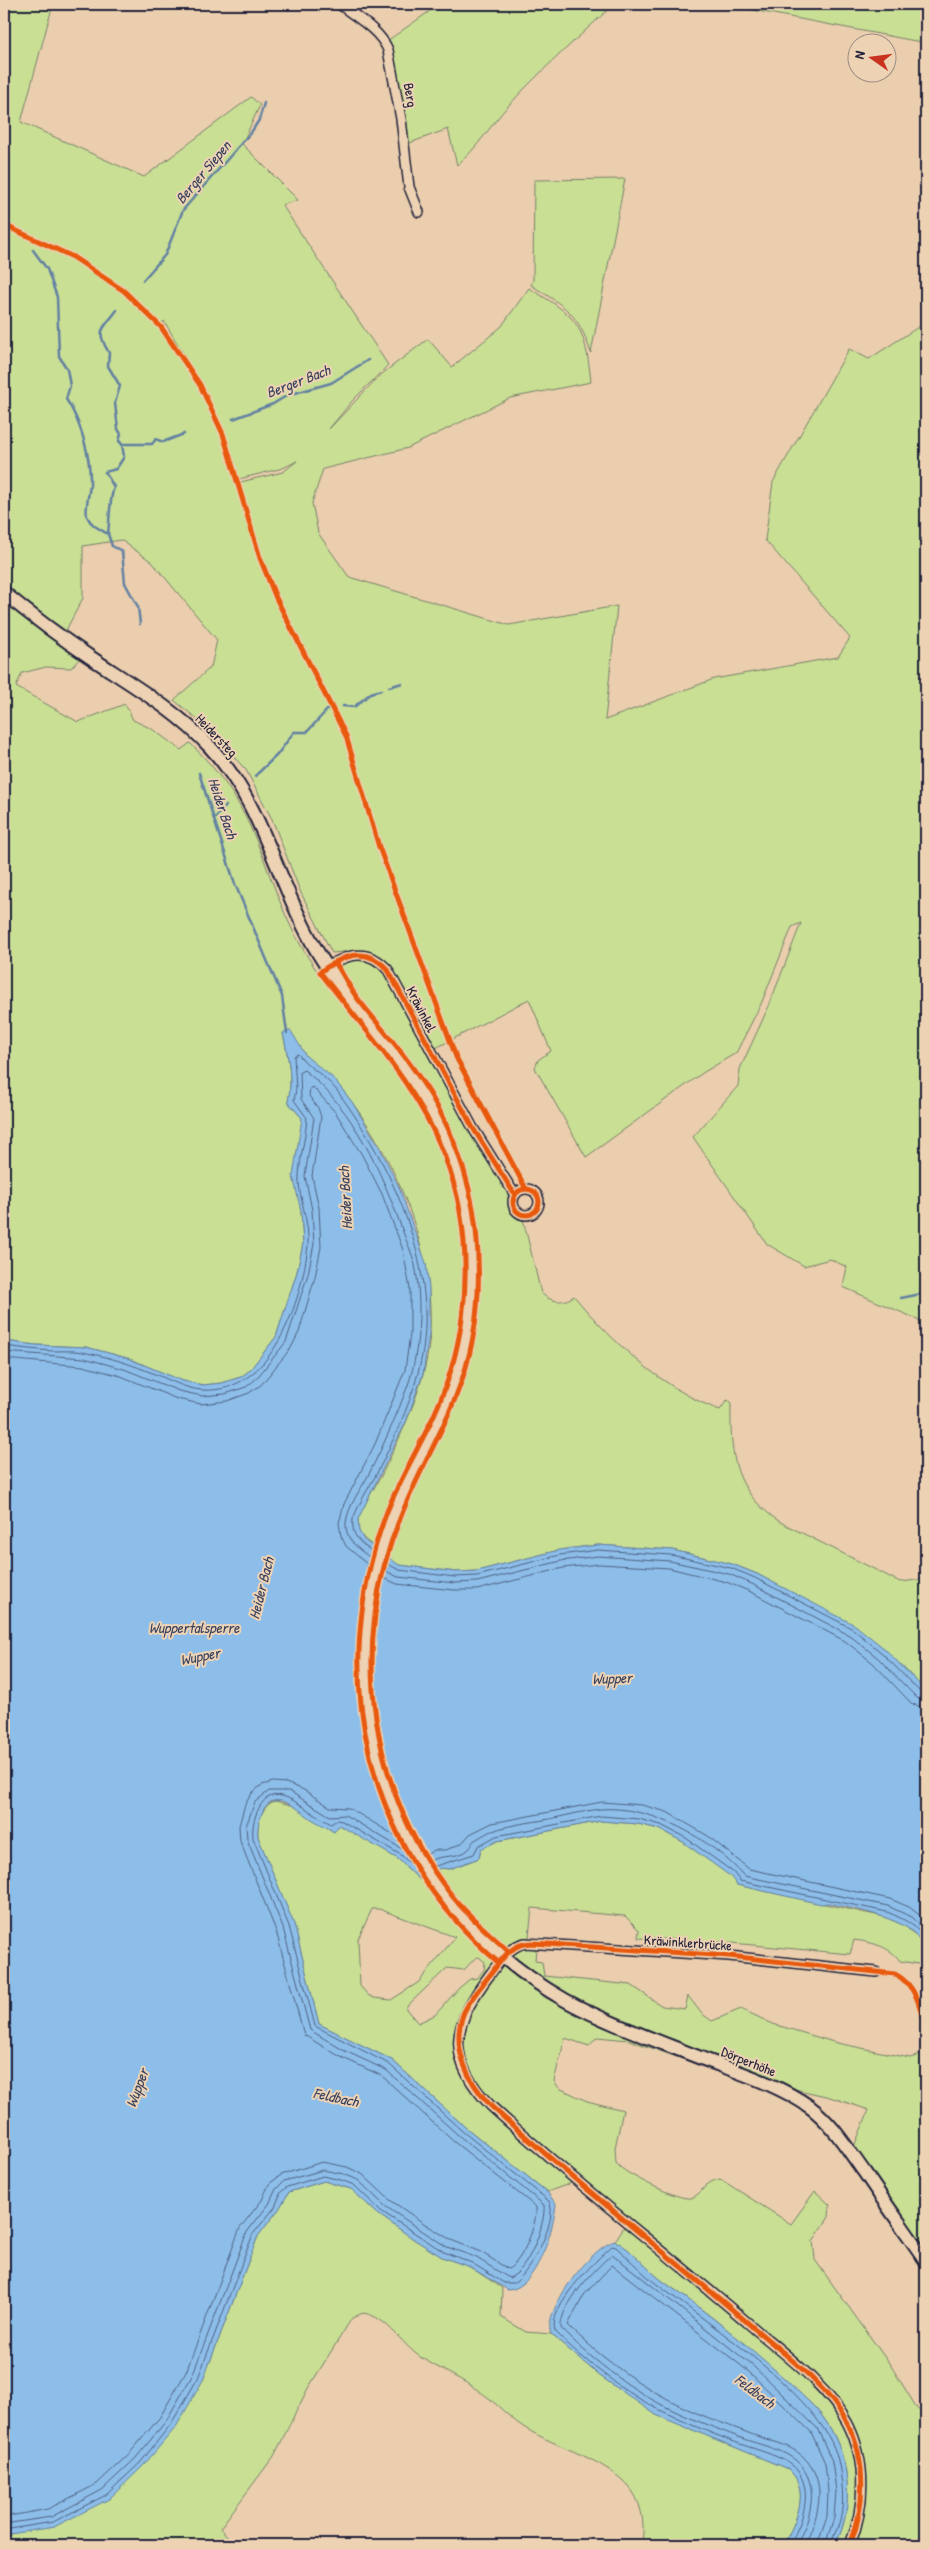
<svg xmlns="http://www.w3.org/2000/svg" width="930" height="2549" viewBox="0 0 930 2549" font-family="'Patrick Hand',sans-serif">
	<style>
		.green { fill: #c9df94; stroke: #768068; fill-rule: evenodd }
		.water { fill: #8dbee9; stroke: #6280a3 }
		.pier { fill: #eacead }
		.lines { fill: none; stroke-linecap: round; stroke-linejoin: round }
		.shore { stroke: #4d6081; stroke-width: 1 }
		.stream { stroke: #6280a3; stroke-width: 2.5 }
		.minor-casing { stroke: #22223b; stroke-width: 12 }
		.secondary-casing { stroke: #22223b; stroke-width: 16 }
		.minor { stroke: #edd2b4; stroke-width: 9 }
		.secondary { stroke: #edd2b4; stroke-width: 12 }
		.cycleway-casing { stroke: #edd2b4; stroke-width: 8 }
		.cycleway { stroke: #e8590c; stroke-width: 5 }
		.labels { text-anchor: middle; dominant-baseline: central; stroke-width: 4; stroke-linejoin: round; paint-order: stroke }
		.street-label { font-size: 14px; fill: #22223b; stroke: #edd2b4 }
		.water-label { font-size: 15px; font-style: italic; fill: #37415e; stroke: #edd2b4 }
	</style>
	<rect width="100%" height="100%" fill="#eacead"/>
	<filter id="ink" filterUnits="userSpaceOnUse"><feTurbulence type="fractalNoise" baseFrequency=".02" numOctaves="2"/><feDisplacementMap in="SourceGraphic" scale="10" xChannelSelector="R" yChannelSelector="G"/><feConvolveMatrix kernelMatrix="1 2 1 2 8 2 1 2 1" color-interpolation-filters="sRGB"/></filter>
	<g filter="url(#ink)">
		<g class="green">
			<path d="M 4,4 L 53,4 L 21,122 L 144,177 L 251,97 L 260,105 L 242,144 L 298,200 L 282,205 L 388,365 L 352,401 L 329,429 L 378,377 L 428,339 L 452,367 L 501,327 L 529,288 C 577,317 585,323 591,382 L 510,398 L 408,448 L 323,469 L 312,503 L 318,533 L 349,577 L 509,625 L 617,606 L 605,720 L 714,679 L 838,657 L 850,638 L 765,540 L 773,482 L 849,349 L 869,359 L 926,322 L 926,1323 L 843,1287 L 847,1267 L 830,1259 L 804,1266 L 767,1244 L 693,1137 L 738,1086 L 740,1069 L 768,1008 L 801,923 L 792,927 L 761,1004 L 736,1053 L 704,1072 L 586,1157 L 535,1068 L 538,1060 L 551,1051 L 529,999 L 432,1050 L 394,974 L 364,952 L 355,951 L 332,953 L 300,891 L 272,819 L 246,770 L 204,725 L 174,700 L 211,667 L 217,640 L 152,562 L 121,540 L 83,546 L 83,598 L 65,632 L 4,586 ZM 164,321 L 203,387 L 198,386 L 159,329 ZM 228,453 L 231,453 L 239,479 L 283,468 L 297,461 L 283,472 L 236,483 Z"/>
			<path d="M 440,4 L 614,4 C 579,37 542,69 509,105 C 491,124 478,148 457,165 L 448,129 L 407,144 L 387,41 Z"/>
			<path d="M 721,4 L 926,4 L 926,43 Z"/>
			<path d="M 625,179 L 591,353 C 578,312 565,307 531,285 L 533,280 L 534,180 Z"/>
			<path d="M 4,601 L 81,657 L 71,668 L 46,667 L 22,673 L 16,687 L 78,722 L 125,704 L 133,720 L 152,729 L 181,750 L 190,743 C 208,761 225,780 238,803 C 265,849 275,904 304,951 C 336,1005 384,1048 417,1102 C 468,1187 475,1296 442,1389 C 430,1423 412,1454 396,1487 C 387,1506 380,1525 372,1545 C 362,1538 356,1532 358,1519 C 364,1504 373,1490 381,1476 C 397,1444 413,1410 423,1375 C 450,1279 398,1154 335,1081 C 327,1071 315,1066 306,1057 C 298,1047 293,1040 283,1033 C 288,1056 293,1078 288,1102 L 302,1118 L 301,1211 L 303,1244 L 297,1272 L 276,1337 L 249,1371 L 241,1377 L 221,1383 L 203,1385 L 183,1381 L 127,1358 L 86,1347 L 36,1345 L 4,1341 Z"/>
			<path d="M 347,955 L 381,963 L 513,1198 L 514,1209 L 522,1215 L 541,1293 C 551,1302 563,1304 574,1296 C 610,1340 665,1391 720,1410 L 727,1400 L 731,1403 C 730,1457 734,1491 780,1522 L 900,1582 L 926,1579 L 926,1691 L 885,1649 L 798,1596 L 757,1574 L 732,1564 L 672,1550 L 598,1545 L 559,1550 L 477,1571 L 456,1572 L 399,1565 L 390,1560 L 381,1551 L 451,1392 L 472,1264 L 439,1126 L 327,967 Z"/>
			<path d="M 275,1801 L 295,1806 L 334,1832 L 339,1824 L 398,1859 L 420,1880 L 440,1868 L 449,1869 L 479,1858 L 481,1849 L 497,1841 L 601,1821 L 638,1824 L 659,1829 L 683,1842 L 731,1876 L 737,1885 L 885,1917 L 905,1926 L 919,1939 L 924,1965 L 900,1961 C 890,1946 870,1942 854,1940 L 850,1954 L 710,1941 L 638,1938 L 639,1930 L 625,1916 L 532,1908 L 528,1946 L 536,1948 L 535,1961 L 542,1962 L 544,1976 L 631,1985 L 662,2006 L 685,2009 L 688,1996 L 702,2014 L 712,2021 L 741,2009 L 773,2024 L 837,2043 L 910,2058 L 926,2053 L 926,2253 L 853,2149 L 869,2110 L 830,2097 L 719,2072 L 629,2040 L 597,2037 L 589,2046 L 565,2038 L 554,2081 L 559,2088 L 587,2101 L 623,2110 L 615,2148 L 616,2163 C 622,2173 680,2201 691,2198 C 702,2195 704,2181 720,2179 L 791,2224 L 815,2191 L 830,2205 L 829,2217 L 813,2241 L 815,2260 L 891,2366 L 918,2410 L 926,2405 L 926,2545 L 853,2545 L 857,2539 L 854,2533 L 850,2545 L 835,2545 C 855,2508 850,2458 827,2423 C 817,2407 801,2395 787,2382 C 749,2346 707,2312 664,2282 C 648,2271 631,2248 615,2241 L 627,2222 L 577,2181 L 547,2192 L 465,2127 L 392,2060 L 319,2024 L 294,1925 L 258,1837 C 257,1823 261,1806 275,1801 ZM 372,1909 L 379,1909 L 455,1937 L 419,1982 L 391,2000 L 374,1998 L 368,1995 L 360,1986 L 358,1939 ZM 479,1957 L 485,1962 L 484,1970 L 477,1978 L 470,1979 L 459,1988 L 435,2015 L 418,2023 L 405,2008 L 447,1968 L 464,1970 L 475,1958 Z"/>
			<path d="M 324,2181 L 351,2189 L 378,2214 L 415,2240 L 442,2257 L 470,2267 L 502,2288 L 501,2317 L 526,2332 L 551,2334 L 600,2376 L 657,2415 L 788,2469 C 812,2489 796,2523 783,2545 L 641,2545 C 646,2527 642,2503 630,2488 C 603,2457 559,2449 525,2428 C 512,2420 502,2409 490,2399 C 470,2383 447,2373 425,2360 C 403,2348 388,2316 363,2313 L 352,2318 L 307,2390 L 274,2456 L 220,2528 L 235,2545 L 4,2545 L 4,2535 L 9,2536 L 203,2380 L 258,2236 L 279,2209 L 289,2192 Z"/>
		</g>
		<g class="water">
			<path d="M 286,1031 L 291,1031 L 306,1056 L 334,1079 L 352,1102 L 379,1146 L 399,1187 L 426,1263 L 429,1288 L 429,1335 L 423,1374 L 406,1422 L 358,1519 L 359,1531 L 364,1540 L 399,1565 L 456,1572 L 477,1571 L 559,1550 L 598,1545 L 672,1550 L 732,1564 L 757,1574 L 855,1625 L 885,1649 L 926,1691 L 926,1998 C 921,1980 924,1963 921,1945 C 917,1919 849,1908 828,1903 L 821,1904 L 737,1885 L 730,1876 L 683,1842 L 659,1829 L 638,1824 L 601,1821 L 497,1841 L 481,1849 L 479,1858 L 449,1869 L 440,1868 L 420,1880 L 398,1859 L 339,1825 L 334,1832 C 327,1827 318,1823 310,1818 C 297,1808 272,1787 262,1813 C 259,1821 257,1828 258,1837 L 294,1924 L 319,2024 L 392,2060 L 465,2127 L 547,2192 L 556,2204 C 554,2227 537,2289 508,2290 L 470,2267 L 442,2257 L 415,2240 L 378,2214 L 351,2189 L 324,2181 L 289,2192 L 279,2209 L 258,2236 L 203,2380 L 176,2427 L 143,2466 L 109,2499 L 54,2527 L 4,2535 L 4,1341 L 36,1345 L 86,1347 L 127,1358 L 183,1381 L 203,1385 L 222,1383 L 241,1377 L 249,1371 L 276,1337 L 297,1272 L 303,1244 L 301,1211 L 293,1176 L 302,1118 L 288,1102 C 293,1078 288,1056 283,1033 Z"/>
			<path d="M 615,2241 C 631,2248 648,2271 664,2282 C 706,2312 747,2344 785,2379 C 799,2393 816,2406 827,2423 C 850,2458 855,2508 835,2545 L 783,2545 C 796,2523 812,2489 788,2469 L 656,2415 L 600,2376 L 551,2334 C 541,2312 593,2245 615,2241 Z"/>
		</g>
		<path class="pier" d="M 374,1543 L 389,1556 L 377,1618 L 374,1656 L 378,1711 L 387,1756 L 397,1790 L 415,1830 L 438,1870 L 422,1880 L 396,1835 L 382,1804 L 367,1757 L 356,1696 L 355,1666 L 358,1623 L 364,1577 Z"/>
		<g class="lines">
			<g class="shore">
				<path d="M 4,1346 C 20,1348 36,1350 53,1351 C 64,1351 76,1350 87,1353 C 110,1357 133,1365 155,1374 C 171,1380 185,1389 202,1390 C 272,1395 302,1301 308,1245 C 310,1222 297,1194 299,1174 C 300,1156 306,1137 307,1118 L 294,1100 L 296,1089 L 294,1056 L 298,1054 C 306,1065 319,1072 329,1082 C 336,1088 342,1098 348,1106 C 399,1180 443,1282 418,1373 C 409,1408 392,1443 376,1475 C 368,1489 359,1503 353,1519 C 351,1536 360,1543 373,1552"/>
				<path d="M 4,1352 L 84,1358 L 124,1369 L 179,1391 L 202,1396 L 225,1394 L 246,1387 L 256,1379 L 286,1342 L 308,1274 L 314,1244 L 312,1210 L 305,1176 L 314,1118 L 301,1099 L 300,1072 L 304,1070 C 354,1109 381,1171 402,1229 C 406,1241 412,1252 415,1265 C 422,1300 420,1351 408,1385 C 397,1415 384,1444 370,1472 C 362,1488 348,1505 346,1523 C 345,1540 359,1550 371,1558"/>
				<path d="M 4,1359 L 83,1366 L 121,1376 L 177,1399 L 201,1404 L 227,1401 L 249,1393 L 261,1385 L 291,1348 L 299,1332 L 315,1277 L 321,1247 L 319,1208 L 312,1176 L 321,1117 L 318,1108 L 309,1096 L 310,1088 L 313,1087 L 336,1113 L 362,1155 L 382,1194 L 403,1250 L 410,1289 L 410,1334 L 405,1370 L 375,1444 L 344,1504 L 339,1523 L 341,1536 L 346,1546 L 369,1566"/>
				<path d="M 386,1563 L 399,1570 L 455,1577 L 477,1576 L 560,1555 L 598,1550 L 671,1555 L 731,1568 L 755,1578 L 853,1629 L 882,1653 L 921,1693 L 926,1694"/>
				<path d="M 384,1570 L 398,1577 L 455,1583 L 477,1582 L 561,1561 L 598,1556 L 670,1561 L 729,1574 L 752,1584 L 849,1635 L 878,1658 L 917,1698 L 926,1701"/>
				<path d="M 382,1577 L 397,1584 L 454,1590 L 477,1590 L 563,1568 L 599,1564 L 669,1568 L 726,1582 L 749,1591 L 845,1641 L 873,1663 L 912,1704 L 926,1708"/>
				<path d="M 426,1855 L 434,1850 L 446,1850 L 462,1843 L 470,1834 L 492,1823 L 602,1802 L 642,1805 L 667,1812 L 708,1836 L 749,1869 L 890,1899 L 909,1907 L 926,1920"/>
				<path d="M 430,1861 C 440,1854 459,1859 469,1849 C 472,1846 471,1842 475,1840 C 495,1826 521,1824 544,1820 C 562,1817 582,1811 600,1809 C 652,1805 711,1839 744,1876 L 888,1906 L 911,1917 L 926,1931"/>
				<path d="M 433,1867 L 474,1854 L 478,1846 L 496,1836 L 601,1816 L 639,1819 L 661,1825 L 686,1838 L 733,1872 L 740,1881 L 887,1912 C 902,1918 924,1928 926,1946"/>
				<path d="M 4,2517 L 48,2509 L 97,2484 L 130,2453 L 160,2417 L 186,2372 L 240,2228 L 262,2200 L 269,2184 L 281,2175 L 322,2162 L 347,2167 L 362,2174 L 390,2200 L 425,2224 L 451,2240 L 479,2251 L 508,2269 C 522,2263 538,2222 536,2207 L 453,2141 L 382,2076 L 339,2056 L 304,2035 L 276,1931 L 240,1841 L 239,1826 L 245,1804 L 253,1792 L 262,1785 L 273,1782 L 286,1783 L 304,1790 L 330,1807 L 349,1808 L 399,1838"/>
				<path d="M 4,2524 L 51,2517 L 102,2490 L 135,2459 L 166,2421 L 192,2376 L 247,2232 L 269,2204 L 276,2189 L 284,2181 L 323,2170 L 344,2174 L 358,2180 L 385,2206 L 421,2230 L 447,2247 L 475,2257 L 509,2278 C 528,2272 546,2223 544,2205 L 458,2135 L 386,2070 L 343,2050 L 310,2030 L 283,1928 L 247,1839 L 246,1826 L 255,1802 L 269,1791 L 289,1791 L 330,1816 L 345,1815 L 407,1852"/>
				<path d="M 4,2530 L 53,2522 L 106,2495 L 140,2463 L 171,2424 L 198,2378 L 253,2234 L 275,2207 L 281,2192 L 287,2187 L 323,2176 L 341,2180 L 354,2185 L 381,2211 L 444,2252 L 472,2263 L 504,2283 L 515,2283 C 530,2271 559,2220 549,2201 L 462,2131 L 389,2064 L 315,2026 L 289,1926 L 253,1838 C 252,1827 254,1817 259,1808 C 272,1781 299,1804 314,1814 C 319,1818 325,1820 331,1824 L 337,1820 L 342,1821 L 401,1855 L 419,1872"/>
				<path d="M 789,2545 C 802,2524 814,2492 797,2470 C 786,2456 749,2448 732,2441 C 708,2432 684,2422 662,2411 C 628,2395 580,2358 555,2331 C 547,2307 595,2261 612,2246 L 616,2247 C 627,2257 638,2268 649,2278 C 701,2320 823,2395 838,2460 C 842,2479 845,2501 840,2521 C 838,2529 832,2537 831,2545"/>
				<path d="M 796,2545 C 809,2522 820,2490 802,2467 C 790,2450 759,2445 741,2438 C 715,2428 688,2418 664,2406 C 629,2388 587,2356 561,2328 C 559,2306 596,2268 612,2254 L 753,2366 L 817,2428 L 832,2461 L 836,2491 L 834,2518 L 825,2545"/>
				<path d="M 805,2545 C 817,2519 828,2488 808,2462 C 796,2445 769,2441 751,2434 C 723,2423 692,2413 666,2398 C 632,2380 595,2353 568,2325 L 584,2295 L 612,2265 L 748,2371 L 811,2432 L 825,2463 L 828,2491 L 827,2516 L 817,2545"/>
			</g>
			<g class="stream">
				<path d="M 4,214 L 4,215"/>
				<path d="M 33,250 L 47,269 L 57,297 L 59,356 L 67,369 L 70,386 L 66,399 C 81,422 91,457 90,485 C 89,494 85,509 87,516 C 91,526 100,529 108,534 L 112,546 L 122,551 L 125,583 L 138,607 L 140,624"/>
				<path d="M 143,280 L 165,255 L 183,210 L 252,131 L 259,120 L 264,103"/>
				<path d="M 117,310 C 102,331 95,329 109,353 L 108,366 L 120,386 L 115,403 L 118,429 L 121,434 L 119,441 L 122,444"/>
				<path d="M 233,419 L 273,404 L 288,395 L 331,383 L 368,360"/>
				<path d="M 108,534 C 110,518 109,502 114,487 L 105,472 L 116,469 L 124,457 L 122,444 L 152,444 L 156,439 L 163,442 L 184,434"/>
				<path d="M 389,687 L 402,683"/>
				<path d="M 343,706 L 354,707 L 371,693 L 381,690"/>
				<path d="M 199,773 L 235,884 L 282,996 L 287,1033"/>
				<path d="M 255,776 L 277,755 L 294,732 L 307,732 L 327,710"/>
				<path d="M 214,819 L 226,806"/>
				<path d="M 901,1298 L 926,1293"/>
			</g>
			<g class="minor-casing">
				<g id="minor">
					<path d="M 339,4 C 355,16 380,30 388,50 L 401,119 L 409,187 L 419,212"/>
					<path d="M 327,967 C 348,953 369,948 388,970 L 473,1128 L 515,1195"/>
					<circle cx="526" cy="1202" r="13"/>
					<path d="M 850,2545 C 865,2507 867,2462 848,2424 C 828,2385 780,2351 748,2323 C 663,2250 574,2182 491,2106 C 443,2057 453,2023 491,1973 C 500,1961 510,1946 525,1943 L 729,1956 L 876,1972"/>
				</g>
			</g>
			<g class="secondary-casing">
				<path id="secondary" d="M 4,593 C 32,616 60,637 90,657 C 132,685 176,710 210,747 C 263,804 276,880 314,946 C 339,990 374,1025 403,1066 C 466,1152 486,1258 460,1361 C 447,1414 417,1459 396,1509 C 355,1604 354,1716 395,1812 C 429,1890 490,1958 565,2000 C 605,2022 650,2038 693,2055 C 731,2070 777,2083 810,2107 C 833,2124 848,2150 865,2173 C 885,2203 906,2232 926,2261"/>
			</g>
			<use href="#minor" class="minor"/>
			<use href="#secondary" class="secondary"/>
			<g class="cycleway-casing">
				<g id="cycleway">
					<path d="M 4,225 L 73,257 L 124,291 L 161,327 L 200,385 L 223,434 L 260,558 L 276,598 L 346,736 L 379,847 L 456,1057 L 526,1189"/>
					<path d="M 335,962 C 343,974 349,987 358,999 C 378,1025 401,1049 419,1077 C 450,1121 470,1176 476,1229 C 482,1285 477,1344 456,1396 C 440,1437 417,1475 401,1516 C 348,1643 368,1796 458,1903 C 473,1920 492,1936 509,1952"/>
					<circle cx="526" cy="1202" r="13"/>
					<path d="M 499,1963 C 366,1850 326,1676 386,1514 C 399,1480 419,1448 434,1415 C 463,1352 472,1280 460,1211 C 442,1111 380,1050 320,972 C 343,955 366,945 388,970 L 473,1128 L 515,1195"/>
					<path d="M 850,2545 C 865,2507 867,2462 848,2424 C 828,2385 780,2351 748,2323 C 663,2250 574,2182 491,2106 C 467,2081 450,2046 464,2012 C 471,1997 483,1984 493,1971 C 503,1957 513,1943 532,1943 L 729,1956 L 895,1974 C 918,1986 921,2010 926,2034"/>
				</g>
			</g>
			<use href="#cycleway" class="cycleway"/>
		</g>
	</g>
	<g class="labels">
		<g class="street-label">
			<text transform="translate(411 95) rotate(80)">Berg</text>
			<text transform="translate(217 735) rotate(46)">Heidersteg</text>
			<text transform="translate(422 1009) rotate(63)">Kräwinkel</text>
			<text transform="translate(688 1942) rotate(4)">Kräwinklerbrücke</text>
			<text transform="translate(749 2061) rotate(22)">Dörperhöhe</text>
		</g>
		<g class="water-label">
			<text transform="translate(203 172) rotate(-50)">Berger Siepen</text>
			<text transform="translate(298 381) rotate(-21)">Berger Bach</text>
			<text transform="translate(223 808) rotate(72)">Heider Bach</text>
			<text transform="translate(345 1198) rotate(-93)">Heider Bach</text>
			<text transform="translate(261 1588) rotate(-76)">Heider Bach</text>
			<text x="194" y="1627">Wuppertalsperre</text>
			<text transform="translate(200 1656) rotate(-11)">Wupper</text>
			<text transform="translate(612 1678) rotate(-2)">Wupper</text>
			<text transform="translate(137 2088) rotate(-70)">Wupper</text>
			<text transform="translate(336 2097) rotate(12)">Feldbach</text>
			<text transform="translate(755 2391) rotate(37)">Feldbach</text>
		</g>
	</g>
	<rect width="930" height="2549" fill="none" stroke="#edd2b4" stroke-width="20"/>
	<rect x="10" y="10" width="910" height="2529" fill="none" stroke="#22223b" stroke-width="2" filter="url(#ink)"/>
	<g transform="translate(872 58) rotate(284)"><circle r="24" fill="#edd2b4" stroke="#9c8c84"/>
	<path d="M0-4L9 19L0 12L-9 19Z" fill="#c8321e"/>
	<text y="-8" font-size="14" font-weight="bold" text-anchor="middle" fill="#22223b">N</text>
	</g>
</svg>
